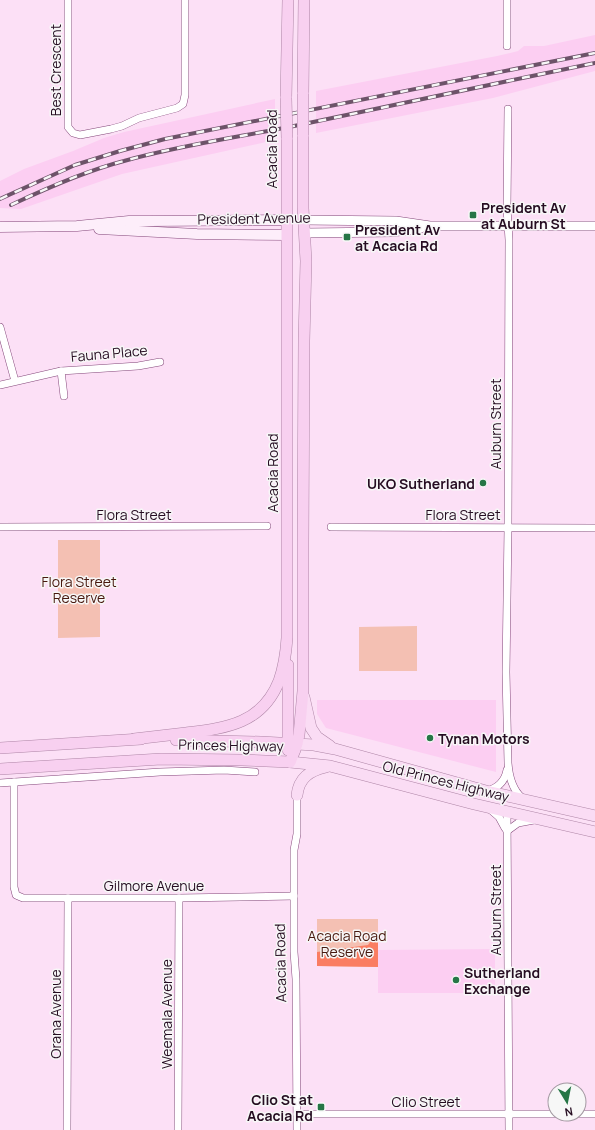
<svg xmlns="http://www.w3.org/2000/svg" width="595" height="1130" viewBox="0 0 595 1130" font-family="Manrope,sans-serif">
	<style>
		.built { fill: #fccef2 }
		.green { fill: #f4c0b3 }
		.forest { fill: #fa7d62 }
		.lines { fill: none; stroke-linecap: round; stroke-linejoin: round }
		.minor-casing { stroke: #84477a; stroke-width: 8 }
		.tertiary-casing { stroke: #84477a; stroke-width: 10 }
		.secondary-casing { stroke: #84477a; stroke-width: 11 }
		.primary-casing { stroke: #ae85a6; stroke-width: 12 }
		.trunk-casing { stroke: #ae85a6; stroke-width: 12 }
		.minor { stroke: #fff; stroke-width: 7 }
		.tertiary { stroke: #fff; stroke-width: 9 }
		.secondary { stroke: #fdeefa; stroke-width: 10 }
		.primary { stroke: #fadcf4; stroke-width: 11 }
		.trunk { stroke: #f8d0f0; stroke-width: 11 }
		.rail-casing { stroke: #6d5369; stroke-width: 4 }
		.rail { stroke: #f7f7f7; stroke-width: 2.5; stroke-dasharray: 8; stroke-linecap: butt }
		.trunk-bridge-casing { stroke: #ae85a6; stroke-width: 12; stroke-linecap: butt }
		.trunk-bridge { stroke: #f8d0f0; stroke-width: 11 }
		.poi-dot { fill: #267646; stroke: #f7f7f7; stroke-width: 1.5 }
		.labels { text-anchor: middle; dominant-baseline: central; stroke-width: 3; stroke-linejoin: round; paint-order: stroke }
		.street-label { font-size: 14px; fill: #260d22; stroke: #f7f7f7 }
		.poi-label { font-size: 14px; font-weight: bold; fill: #260d22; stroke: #f7f7f7; text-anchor: start }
		.park-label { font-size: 14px; fill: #48180e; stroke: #f7f7f7 }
	</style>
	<rect width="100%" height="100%" fill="#fce0f6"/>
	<g class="built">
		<path d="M 595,35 L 595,71 L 493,98 L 316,133 L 316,91 L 497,56 L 518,51 L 524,46 L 544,46 Z"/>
		<path d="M 275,99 L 275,140 L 122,174 L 21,209 L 0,208 L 0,181 L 24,169 L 73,151 L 104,138 L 124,132 Z"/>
		<path d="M 317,700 L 496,700 L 496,772 L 326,728 L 317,714 Z"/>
		<path d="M 495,949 L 495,993 L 378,993 L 378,950 Z"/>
	</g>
	<g class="green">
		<path d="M 58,540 L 100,540 L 100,637 L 58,638 Z"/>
		<path d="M 417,626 L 417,671 L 359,671 L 359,627 Z"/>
		<path d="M 317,919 L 378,919 L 378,967 L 317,966 Z"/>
	</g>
	<path class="forest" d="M 374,937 L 378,938 L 378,967 L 317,966 L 317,952 L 368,945 Z"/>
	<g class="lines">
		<g class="minor-casing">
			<g id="minor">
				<path d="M 68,0 L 68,127 L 73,133 L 80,135 L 111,129 L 122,126 L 139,118 L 177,108 L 183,104 L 185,95 L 185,0"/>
				<path d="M 507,46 L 507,0"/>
				<path d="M 508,109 L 507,208 L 509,240 L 508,528 L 506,672 L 508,763 C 509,777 512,789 522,798"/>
				<path d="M 0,327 L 15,381"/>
				<path d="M 61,371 L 64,396"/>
				<path d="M 0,385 L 61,371 L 138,366 L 160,362"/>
				<path d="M 0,527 L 267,526"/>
				<path d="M 331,527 L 595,528"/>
				<path d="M 14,782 L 14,887 L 16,895 L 23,898 L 179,898 L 294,896"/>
				<path d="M 0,783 L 160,772 L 224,770 L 255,772"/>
				<path d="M 487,791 C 498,788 505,781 507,770"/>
				<path d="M 491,810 L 499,817 L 505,828"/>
				<path d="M 507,812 L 509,1130"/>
				<path d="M 507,831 L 518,823 L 534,820"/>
				<path d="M 297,1114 L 555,1114"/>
				<path d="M 579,1114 L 595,1114"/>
				<path d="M 67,1130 L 68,898"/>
				<path d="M 178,1130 L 179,898"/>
				<path d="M 297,1130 L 296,979 L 294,952 L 294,850 L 297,834 L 297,795"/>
			</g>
		</g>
		<g class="tertiary-casing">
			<g id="tertiary">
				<path d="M 304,220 L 396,221 L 430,226 L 595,226"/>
				<path d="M 305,233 L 392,232 L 421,228"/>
			</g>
		</g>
		<g class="secondary-casing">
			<g id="secondary">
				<path d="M 0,227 L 77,226 L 129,221 L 149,221 L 287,220"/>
				<path d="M 99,229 L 197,234 L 287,235"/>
			</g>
		</g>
		<g class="primary-casing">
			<g id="primary">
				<path d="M 304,697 L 311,728 L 317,737 L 330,746"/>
				<path d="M 297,744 L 314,745 L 335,749 L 486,791 L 595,816"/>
				<path d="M 290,762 L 330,766 L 474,804 L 595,832"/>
				<path d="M 297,795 C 299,778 309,771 326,767"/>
			</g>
		</g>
		<g class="trunk-casing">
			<g id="trunk">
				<path d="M 303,94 L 304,0"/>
				<path d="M 286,98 L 288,0"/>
				<path d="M 288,665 L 288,750"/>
				<path d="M 134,739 C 151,737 169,735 186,733 C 226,728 262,724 279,681 C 284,667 286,653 287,638 L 287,138"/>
				<path d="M 176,740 L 261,742 L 297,744"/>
				<path d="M 0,748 L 141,739"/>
				<path d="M 290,762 L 295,750 L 299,735 L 303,691 L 303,543 L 304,341 L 306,261 L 303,208 L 303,135"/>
				<path d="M 0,769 L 161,759 L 242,760 L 290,762"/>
			</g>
		</g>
		<use href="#minor" class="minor"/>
		<use href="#tertiary" class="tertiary"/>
		<use href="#secondary" class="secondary"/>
		<use href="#primary" class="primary"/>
		<use href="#trunk" class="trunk"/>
		<g class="rail-casing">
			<g id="rail">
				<path d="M 0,199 L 75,165 L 120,151 L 165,139 L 595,53"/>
				<path d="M 11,205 C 47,188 85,171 124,161 C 181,145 240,137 299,125 C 397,105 496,83 595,63"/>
			</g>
		</g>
		<use href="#rail" class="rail"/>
		<g class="trunk-bridge-casing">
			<g id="trunk-bridge">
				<path d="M 303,94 L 303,135"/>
				<path d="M 286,98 L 287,138"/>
			</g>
		</g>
		<use href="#trunk-bridge" class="trunk-bridge"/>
	</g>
	<g class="poi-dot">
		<rect x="469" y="211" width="8" height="8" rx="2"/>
		<rect x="343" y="233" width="8" height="8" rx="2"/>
		<circle cx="483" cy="483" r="4"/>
		<circle cx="430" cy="738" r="4"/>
		<circle cx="456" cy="980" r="4"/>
		<rect x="317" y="1103" width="8" height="8" rx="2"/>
	</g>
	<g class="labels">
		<g class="street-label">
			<text transform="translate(55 70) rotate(-90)">Best Crescent</text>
			<text transform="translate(271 149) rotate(-90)">Acacia Road</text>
			<text transform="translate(254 218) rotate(-1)">President Avenue</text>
			<text transform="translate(109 353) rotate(-5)">Fauna Place</text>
			<text transform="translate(495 424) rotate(-90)">Auburn Street</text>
			<text transform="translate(272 473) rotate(-90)">Acacia Road</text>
			<text x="134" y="514">Flora Street</text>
			<text x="463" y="514">Flora Street</text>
			<text transform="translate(231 745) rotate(1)">Princes Highway</text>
			<text transform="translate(446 781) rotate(14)">Old Princes Highway</text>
			<text x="154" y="885">Gilmore Avenue</text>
			<text transform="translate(495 910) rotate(-90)">Auburn Street</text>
			<text transform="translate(280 963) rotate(-91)">Acacia Road</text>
			<text transform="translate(55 1014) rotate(-90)">Orana Avenue</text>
			<text transform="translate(166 1014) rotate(-90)">Weemala Avenue</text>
			<text x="426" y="1101">Clio Street</text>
		</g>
		<g class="poi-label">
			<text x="481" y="207">President Av<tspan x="481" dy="16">at Auburn St</tspan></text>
			<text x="355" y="229">President Av<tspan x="355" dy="16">at Acacia Rd</tspan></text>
			<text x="475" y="483" text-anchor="end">UKO Sutherland</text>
			<text x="438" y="738">Tynan Motors</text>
			<text x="464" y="972">Sutherland<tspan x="464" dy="16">Exchange</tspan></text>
			<text x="313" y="1099" text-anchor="end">Clio St at<tspan x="313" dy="16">Acacia Rd</tspan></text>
		</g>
		<g class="park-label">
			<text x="79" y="581">Flora Street<tspan x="79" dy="16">Reserve</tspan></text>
			<text x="347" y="935">Acacia Road<tspan x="347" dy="16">Reserve</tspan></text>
		</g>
	</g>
	<g transform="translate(567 1102) rotate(170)"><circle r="19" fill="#f7f7f7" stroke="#a399a2"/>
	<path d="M0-3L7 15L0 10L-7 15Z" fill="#267646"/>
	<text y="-6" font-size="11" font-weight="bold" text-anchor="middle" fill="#260d22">N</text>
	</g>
</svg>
